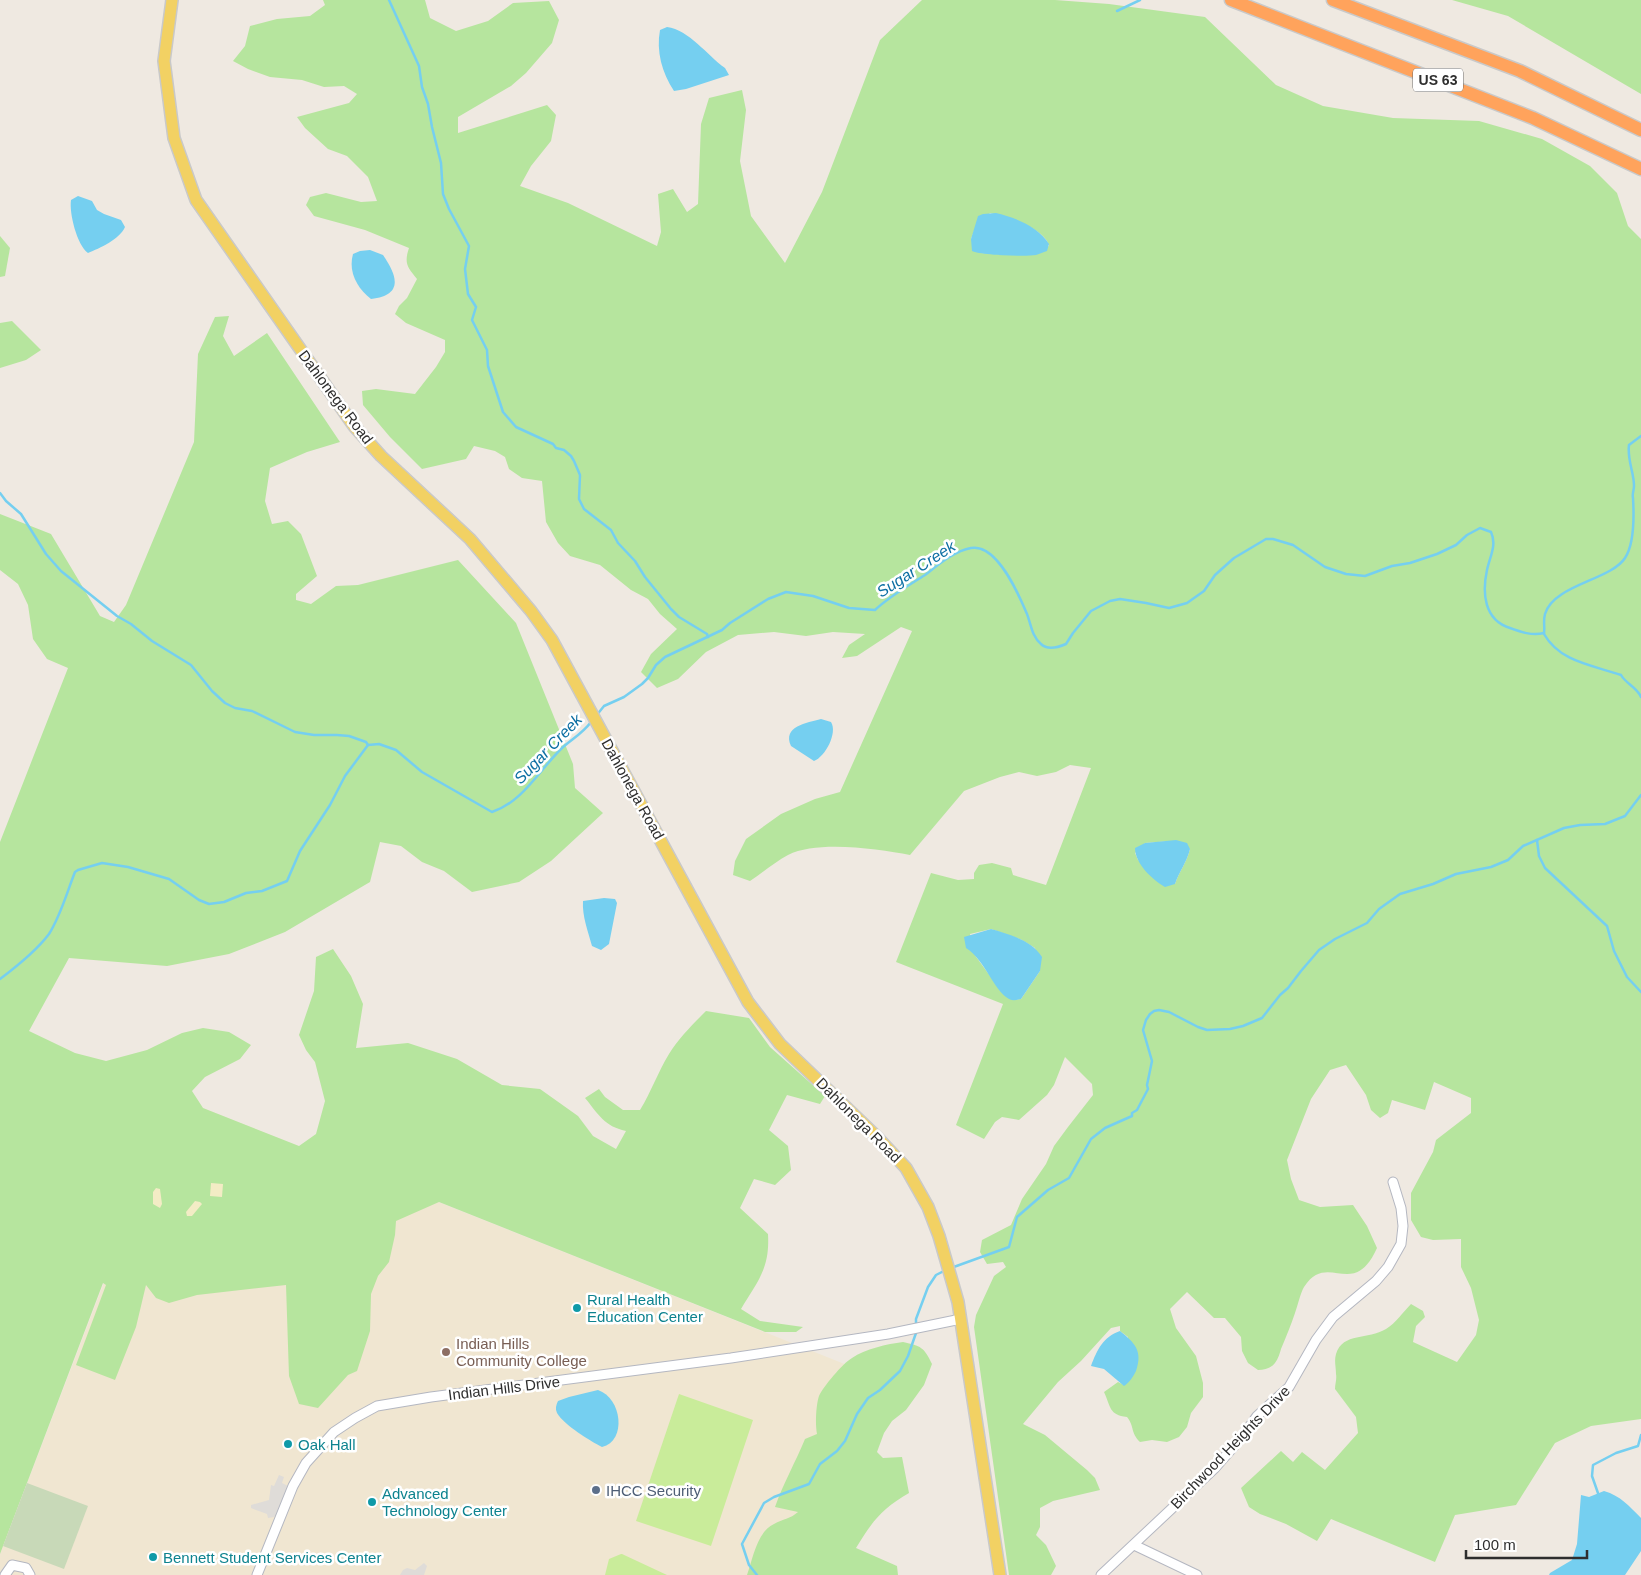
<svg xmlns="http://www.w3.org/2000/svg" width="1641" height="1575" viewBox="0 0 1641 1575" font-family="Helvetica,sans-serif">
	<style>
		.education { fill: #f0e6d1 }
		.green { fill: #b6e59e; fill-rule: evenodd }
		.sand { fill: #f3ecc5 }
		.cemetery { fill: #c8d9b8 }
		.pitch { fill: #c9ec9a }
		.plaza { fill: #dfdcd8 }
		.water { fill: #75cff0 }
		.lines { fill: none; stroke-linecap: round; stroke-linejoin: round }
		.stream { stroke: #75cff0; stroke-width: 2.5 }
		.minor-casing { stroke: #b4b7c1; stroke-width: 11 }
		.major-casing { stroke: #c9c9c9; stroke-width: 14 }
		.highway-casing { stroke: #c9c9c9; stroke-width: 15 }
		.minor { stroke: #fff; stroke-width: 9 }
		.major { stroke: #f2d163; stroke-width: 11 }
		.highway { stroke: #ffa35c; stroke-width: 12 }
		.culture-dot { fill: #0f9aa8; stroke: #fff; stroke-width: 2 }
		.education-dot { fill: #8d6e63; stroke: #fff; stroke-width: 2 }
		.service-dot { fill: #5c6f8a; stroke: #fff; stroke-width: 2 }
		.labels { text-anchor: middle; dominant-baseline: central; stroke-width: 5; stroke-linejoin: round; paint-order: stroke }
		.shield { fill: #fff; stroke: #6d6d6d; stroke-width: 1 }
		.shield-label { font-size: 14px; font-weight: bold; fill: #2e2e2e }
		.street-label { font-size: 15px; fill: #2e2e2e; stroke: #fff }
		.culture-label { font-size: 15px; fill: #0d838f; stroke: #fff; text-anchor: start }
		.education-label { font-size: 15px; fill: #785e54; stroke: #fff; text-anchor: start }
		.service-label { font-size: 15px; fill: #4e5e75; stroke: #fff; text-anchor: start }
		.water-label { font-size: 16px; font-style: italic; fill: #0d6fa3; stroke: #fff }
	</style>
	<rect width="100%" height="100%" fill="#efe9e1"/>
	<path class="education" d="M 175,1097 L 867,1373 L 786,1575 L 0,1575 L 0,1554 Z"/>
	<g class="green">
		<path d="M 323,0 L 425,0 L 430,18 L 456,31 L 488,21 L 513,3 L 549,1 L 559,20 L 552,43 L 526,73 L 511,86 L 458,117 L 458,133 L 547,105 L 556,115 L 551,141 L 531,166 L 520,186 L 568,203 L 657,246 L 661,232 L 658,194 L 673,189 L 687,212 L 698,204 L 701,124 L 709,98 L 742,90 L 746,110 L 740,161 L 751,216 L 785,263 L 822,192 L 880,40 L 922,0 L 1055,0 L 1109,4 L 1205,17 L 1276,85 L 1323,106 L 1393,118 L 1479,121 L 1542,139 L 1590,166 L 1617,193 L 1628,226 L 1641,239 L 1641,1419 L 1591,1426 L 1555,1443 L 1516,1505 L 1455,1515 L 1435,1562 L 1331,1519 L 1317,1541 L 1286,1524 L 1260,1514 L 1249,1507 L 1241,1488 L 1281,1451 L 1293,1462 L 1302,1452 L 1325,1470 L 1358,1433 L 1356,1417 L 1335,1389 C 1335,1384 1337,1379 1336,1374 C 1336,1367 1334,1361 1336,1354 C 1343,1332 1368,1340 1386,1329 C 1396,1323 1403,1312 1411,1304 L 1423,1311 L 1425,1317 L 1416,1326 L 1413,1342 L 1457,1362 L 1476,1335 L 1479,1320 L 1471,1288 L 1461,1267 L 1461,1239 L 1433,1240 L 1421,1237 L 1411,1220 L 1411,1193 L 1433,1152 L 1436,1140 L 1471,1113 L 1471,1098 L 1434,1082 L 1425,1110 L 1392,1100 L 1388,1113 L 1380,1118 L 1371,1110 L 1366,1095 L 1346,1065 L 1330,1070 L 1311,1099 L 1287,1160 L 1291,1179 L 1299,1200 L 1320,1207 L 1353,1205 L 1367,1226 L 1377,1248 C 1353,1301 1328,1250 1304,1287 C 1300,1294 1298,1305 1295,1313 C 1291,1325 1286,1337 1281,1349 C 1280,1353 1278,1359 1275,1363 C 1271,1368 1265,1370 1258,1370 L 1248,1363 L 1242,1351 L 1241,1337 L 1225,1318 L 1214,1318 L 1187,1292 L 1170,1309 L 1176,1328 L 1196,1356 L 1203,1383 L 1203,1397 L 1191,1413 L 1187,1427 L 1179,1437 L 1167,1442 L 1152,1440 L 1140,1442 C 1130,1432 1135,1427 1127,1417 C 1109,1415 1111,1407 1104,1392 L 1118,1382 L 1124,1385 L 1128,1337 L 1120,1331 L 1120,1326 L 1111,1328 L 1081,1361 L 1058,1382 L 1023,1424 L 1045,1435 L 1087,1470 L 1095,1478 L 1100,1490 L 1053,1501 L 1040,1508 L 1040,1527 L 1036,1535 L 1046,1545 L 1056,1566 L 1051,1575 L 1009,1575 L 974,1327 L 976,1315 L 994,1276 L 1006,1267 L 1003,1262 L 987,1264 L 980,1252 L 982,1240 L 1011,1225 L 1022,1199 L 1046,1164 L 1054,1146 L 1068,1127 L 1093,1095 L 1092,1084 L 1065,1057 L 1054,1085 L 1047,1095 L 1019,1120 L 1002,1117 L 995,1122 L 984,1139 L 956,1125 L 1003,1004 L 896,962 L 931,873 L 958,880 L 974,879 L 974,873 L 979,865 L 992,863 L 1011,868 L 1013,875 L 1046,885 L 1091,768 L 1070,765 L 1056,772 L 1037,776 L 1019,772 L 1000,777 L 964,791 L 910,855 C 878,849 818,840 788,855 C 775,862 762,873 750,881 L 733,875 L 735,861 L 746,839 L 781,814 L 815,799 L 840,792 L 912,631 L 901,627 L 857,656 L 842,658 L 849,645 L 865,634 L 833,632 L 806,636 L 774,632 L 738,635 L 706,652 L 678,679 L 657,688 L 641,672 L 651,654 L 677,629 L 660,614 L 648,599 L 631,590 L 600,565 L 570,556 L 558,543 L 546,522 L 542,481 L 522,478 L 509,469 L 505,457 L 495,451 L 474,446 L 466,459 L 422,469 L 390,437 L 363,405 L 362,391 L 376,389 L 415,394 L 436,367 L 445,352 L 445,340 L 406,323 L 395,314 L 399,306 L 407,298 L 417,279 C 407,267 404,263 409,248 L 365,230 L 314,216 L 306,205 L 310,197 L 326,193 L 361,202 L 377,201 L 368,177 L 347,156 L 328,149 L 305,128 L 297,117 L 349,103 L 357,94 L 344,86 L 324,87 L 302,80 L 270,77 L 248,69 L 233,61 L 245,46 L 250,26 L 277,19 L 310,16 L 325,5 ZM 990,213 C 1007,217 1045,228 1049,246 L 1027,255 L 980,253 L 971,239 L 974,231 ZM 1171,841 L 1190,849 C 1187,862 1179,872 1175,884 L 1138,860 L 1135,853 L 1145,843 ZM 991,929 L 1022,940 L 1035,948 L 1040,971 L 1021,999 L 1012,1000 L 1001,991 L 974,954 L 970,934 Z"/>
		<path d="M 1452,0 L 1641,0 L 1641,94 L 1508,16 Z"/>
		<path d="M 0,236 L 10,248 L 5,276 L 0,277 Z"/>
		<path d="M 229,316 L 223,336 L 234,356 L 267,333 L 340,442 L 307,452 L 270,468 L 265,501 L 272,524 L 288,521 L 301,534 L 317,576 L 296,594 L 296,600 L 311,604 L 336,586 L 358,585 L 458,560 L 516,623 L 573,764 L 575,788 L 603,813 L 551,861 L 519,882 L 472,892 L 444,871 L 422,862 L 401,846 L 380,842 L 370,882 L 285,932 L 229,954 L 167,966 L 69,958 L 29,1031 L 75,1053 L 106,1061 L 147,1050 L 182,1033 L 203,1028 L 229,1032 L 251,1045 L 240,1059 L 205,1077 L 192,1091 L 203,1108 L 299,1146 L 316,1134 L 325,1101 L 315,1062 L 306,1050 L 299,1035 L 314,991 L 316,957 L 333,949 L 351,976 L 363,1004 L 356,1048 L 408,1043 L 457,1059 L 502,1085 L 540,1089 L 578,1116 L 593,1136 L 616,1149 L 626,1131 C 604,1126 599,1115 585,1098 L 599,1089 L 605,1097 L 623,1110 L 640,1110 C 651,1092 658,1072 669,1054 C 679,1038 692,1025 706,1011 L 749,1018 L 770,1047 L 825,1096 L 820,1104 L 787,1095 L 769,1130 L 788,1146 L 791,1170 L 775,1185 L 754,1179 L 740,1208 L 768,1234 C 770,1268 758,1281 741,1309 L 760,1321 L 803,1327 L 796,1332 L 765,1332 L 439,1202 L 396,1221 L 395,1235 L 389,1262 L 378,1276 L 371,1294 L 370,1331 L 357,1371 L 348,1375 L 318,1408 L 299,1404 L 289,1376 L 286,1285 L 197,1295 L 169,1303 L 156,1298 L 146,1285 L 136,1327 L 115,1380 L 76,1365 L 106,1285 L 103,1283 L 0,1554 L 0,842 L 68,668 L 47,659 L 33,639 L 28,605 L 18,584 L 0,570 L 0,514 L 51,534 L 100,616 L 114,622 L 126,605 L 194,442 L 198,354 L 215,317 Z"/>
		<path d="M 12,321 L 41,350 L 26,360 L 0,368 L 0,323 Z"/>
		<path d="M 903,1342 C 921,1346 924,1347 932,1364 L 924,1385 L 906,1410 L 892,1421 L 884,1433 L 877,1452 L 883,1458 L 902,1457 L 909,1493 C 881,1509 872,1522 856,1548 L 897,1566 L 898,1575 L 747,1575 C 753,1558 757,1532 774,1524 C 783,1519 790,1519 798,1512 L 775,1507 C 783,1484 796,1461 805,1439 L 817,1434 C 815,1424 816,1405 819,1396 C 823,1387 843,1363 852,1358 C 865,1349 887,1344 903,1342 Z"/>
	</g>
	<g class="sand">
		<path d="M 211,1183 L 223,1184 L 222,1197 L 210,1196 Z"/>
		<path d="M 156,1188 L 160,1189 L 162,1204 L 160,1208 L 153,1204 L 153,1192 Z"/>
		<path d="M 195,1201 L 200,1202 L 202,1204 L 192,1216 L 187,1216 L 186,1212 Z"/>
	</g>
	<path class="cemetery" d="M 27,1483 L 88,1506 L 64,1569 L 3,1546 Z"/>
	<g class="pitch">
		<path d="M 679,1394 L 753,1420 L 711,1546 L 636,1521 Z"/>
		<path d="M 621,1554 L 622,1554 L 667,1575 L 605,1575 L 609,1559 Z"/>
	</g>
	<g class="plaza">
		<path d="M 279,1475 L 284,1477 L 282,1483 L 288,1486 L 278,1512 L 274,1517 L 268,1518 L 267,1514 L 251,1508 L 251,1505 L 269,1500 L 271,1485 L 274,1486 Z"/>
		<path d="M 424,1563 L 427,1566 L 424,1575 L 400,1575 L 403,1570 L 407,1568 L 415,1570 Z"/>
	</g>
	<g class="water">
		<path d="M 667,27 C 689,30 707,55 725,68 L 729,75 L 686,89 L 674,91 C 662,73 656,51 660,30 Z"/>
		<path d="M 78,196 L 92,201 L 97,210 L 104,214 L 121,220 L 125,227 C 119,240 100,248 88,253 C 77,245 69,213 71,200 Z"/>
		<path d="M 996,213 C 1014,217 1039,227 1049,244 L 1047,251 C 1043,252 1040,254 1036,255 C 1025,257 980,255 972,251 L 971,239 L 978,216 L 983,214 Z"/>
		<path d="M 370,250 L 383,255 C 398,277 403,295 371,299 C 357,288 348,272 353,254 L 360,251 Z"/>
		<path d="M 821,719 L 831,722 C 838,733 825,757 814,761 L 791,746 C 782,726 807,723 821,719 Z"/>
		<path d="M 1176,840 L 1187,843 L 1190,849 C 1187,862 1179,872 1175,884 L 1165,887 C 1153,880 1135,864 1135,848 L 1145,843 Z"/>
		<path d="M 604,898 L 615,899 L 617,903 L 609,944 L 601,950 L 592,946 C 588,931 582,916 583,901 Z"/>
		<path d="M 991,929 C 1008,934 1032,940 1042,957 L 1040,971 L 1021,999 C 1017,1000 1013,1001 1009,999 C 993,990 986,961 966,948 L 964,937 Z"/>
		<path d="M 1120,1331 C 1135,1343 1143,1351 1136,1371 C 1133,1377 1130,1382 1124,1386 L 1104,1369 L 1091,1366 C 1097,1350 1103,1337 1120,1331 Z"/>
		<path d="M 598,1390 C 622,1398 627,1441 602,1447 C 590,1441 564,1425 557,1413 C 555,1409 556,1405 558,1401 L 569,1397 Z"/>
		<path d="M 1604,1491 C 1621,1496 1629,1506 1641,1518 L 1641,1551 L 1625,1575 L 1549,1575 L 1550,1573 L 1572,1560 L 1577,1544 L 1581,1495 L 1589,1497 Z"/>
	</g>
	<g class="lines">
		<g class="stream">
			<path d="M 389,0 L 419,66 L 422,87 L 428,104 L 432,127 L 441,163 L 443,194 L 449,209 L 469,246 L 465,269 L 468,294 L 476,307 L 472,320 L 487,350 L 488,366 L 503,412 L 516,427 L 553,444 L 556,448 L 564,450 L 571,456 L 574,461 L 580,475 L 579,499 L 584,509 L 611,530 L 618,543 L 635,561 L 645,577 L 671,609 L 679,617 L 707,634 L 708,637"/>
			<path d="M 1117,11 L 1140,0"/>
			<path d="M 0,493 L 6,501 L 21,514 L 46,554 L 61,571 L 117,616 L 131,624 L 152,641 L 191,665 L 212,691 L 225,703 L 235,708 L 252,711 L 295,732 L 314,735 L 337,735 L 349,736 L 366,742 L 368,745"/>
			<path d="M 1544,633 C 1545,627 1543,621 1545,614 C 1553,585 1611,580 1625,558 C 1635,543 1634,515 1633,498 C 1632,494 1634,490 1634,486 C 1634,472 1627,460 1629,445 L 1641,436"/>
			<path d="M 1544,634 C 1560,662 1592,665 1621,675 C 1626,684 1637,687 1641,697"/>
			<path d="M 596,716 L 604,706 L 624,697 L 642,684 L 648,678 L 656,665 L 665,657 L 722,630 L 730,623 L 768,599 L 786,592 L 813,596 L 849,608 L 875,610 C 890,596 908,586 925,575 C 938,565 954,551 971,548 C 997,543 1019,595 1027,614 C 1031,624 1032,637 1041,644 C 1048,651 1059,647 1066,644 L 1073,633 L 1091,611 L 1110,601 L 1120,599 L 1146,603 L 1169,608 L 1187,603 L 1204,591 L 1215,575 L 1234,558 L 1266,539 L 1273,539 L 1293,545 L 1325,567 L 1346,574 L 1365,576 L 1392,566 L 1410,563 L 1437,554 L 1456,545 L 1467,535 L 1480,528 L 1491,532 C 1497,545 1490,556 1487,570 C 1482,593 1484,620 1510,628 C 1521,632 1532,636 1544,633"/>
			<path d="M 1537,840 L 1539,856 L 1545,868 L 1607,926 L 1614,951 L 1627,977 L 1641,992"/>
			<path d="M 0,979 C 16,967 37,950 49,934 C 61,915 67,892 75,872 L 78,870 L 102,863 L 128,867 L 169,879 L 199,900 L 209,904 L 224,902 L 246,893 L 262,891 L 287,881 L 300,851 L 330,805 L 345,776 L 368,745 L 379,744 L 396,750 L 422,772 L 492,812 C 523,802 540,769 562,748 C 572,739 583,733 591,722"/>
			<path d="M 951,1268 L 1009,1247 L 1017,1217 L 1048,1190 L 1069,1178 L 1091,1139 L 1105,1128 L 1132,1116 L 1132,1113 L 1137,1110 L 1148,1089 L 1147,1085 L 1152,1061 L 1143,1030 L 1146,1020 L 1150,1014 L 1154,1011 L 1159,1010 L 1169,1012 L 1198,1027 L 1207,1030 L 1230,1029 L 1243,1026 L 1262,1018 L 1280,995 L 1288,988 L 1301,971 L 1319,950 L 1335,939 L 1367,923 L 1379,909 L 1400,894 L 1433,884 L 1456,874 L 1491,867 L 1508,860 L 1523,846 L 1564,828 L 1580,825 L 1605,824 L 1625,816 L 1641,795"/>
			<path d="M 1599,1496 L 1592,1476 L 1593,1465 L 1616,1453 L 1638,1446 L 1641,1435"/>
			<path d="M 757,1575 L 749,1565 L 742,1544 L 764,1503 L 774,1497 L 809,1484 L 820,1464 L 837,1451 L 845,1441 L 857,1414 L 868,1398 L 880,1390 L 900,1371 L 908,1356 L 916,1333 L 916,1319 L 928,1287 L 936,1275 L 946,1270"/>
		</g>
		<g class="minor-casing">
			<g id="minor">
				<path d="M 1134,1545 L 1197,1575"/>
				<path d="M 5,1575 L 12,1565 L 26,1568 L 30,1575"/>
				<path d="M 257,1575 L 293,1486 L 306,1463 L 334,1432 L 355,1418 L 377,1406 L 431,1397 L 731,1358 L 888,1334 L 961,1319"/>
				<path d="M 1101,1575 L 1215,1468 L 1243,1436 L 1257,1416 L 1289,1387 L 1316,1340 L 1333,1317 L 1376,1281 L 1388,1267 L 1401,1244 L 1403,1226 L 1401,1208 L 1393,1182"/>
			</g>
		</g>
		<g class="major-casing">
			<path id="major" d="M 172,0 L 164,61 L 174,138 L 196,200 L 354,426 L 381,456 L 470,539 L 531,611 L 552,640 L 748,1002 L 780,1044 L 877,1137 L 906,1168 L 928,1207 L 939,1236 L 958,1302 L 1000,1575"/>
		</g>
		<g class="highway-casing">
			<g id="highway">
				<path d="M 1231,0 L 1533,118 L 1641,169"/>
				<path d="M 1333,0 L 1520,71 L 1641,130"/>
			</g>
		</g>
		<use href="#minor" class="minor"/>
		<use href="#major" class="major"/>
		<use href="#highway" class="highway"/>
	</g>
	<g class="culture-dot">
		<circle cx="577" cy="1308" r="5"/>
		<circle cx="288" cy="1444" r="5"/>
		<circle cx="372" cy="1502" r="5"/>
		<circle cx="153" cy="1557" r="5"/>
	</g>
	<circle class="education-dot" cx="446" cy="1352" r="5"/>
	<circle class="service-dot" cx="596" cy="1490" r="5"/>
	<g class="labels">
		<rect class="shield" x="1413" y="68.5" width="50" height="23" rx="4"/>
		<g class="shield-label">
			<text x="1438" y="80">US 63</text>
		</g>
		<g class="street-label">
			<text transform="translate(336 397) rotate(53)">Dahlonega Road</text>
			<text transform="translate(633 789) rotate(61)">Dahlonega Road</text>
			<text transform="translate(859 1120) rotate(45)">Dahlonega Road</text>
			<text transform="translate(504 1388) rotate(-7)">Indian Hills Drive</text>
			<text transform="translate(1230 1447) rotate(-46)">Birchwood Heights Drive</text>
		</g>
		<g class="culture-label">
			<text x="587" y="1299">Rural Health<tspan x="587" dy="17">Education Center</tspan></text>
			<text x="298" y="1444">Oak Hall</text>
			<text x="382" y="1493">Advanced<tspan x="382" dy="17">Technology Center</tspan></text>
			<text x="163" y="1557">Bennett Student Services Center</text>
		</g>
		<g class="education-label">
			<text x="456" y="1343">Indian Hills<tspan x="456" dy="17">Community College</tspan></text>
		</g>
		<g class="service-label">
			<text x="606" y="1490">IHCC Security</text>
		</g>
		<g class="water-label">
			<text transform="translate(916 569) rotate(-33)">Sugar Creek</text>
			<text transform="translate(548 749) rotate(-46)">Sugar Creek</text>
		</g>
	</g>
	<path d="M1466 1550v8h121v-8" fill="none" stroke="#2e2e2e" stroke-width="2.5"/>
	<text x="1474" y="1550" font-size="15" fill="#2e2e2e" stroke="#ffffff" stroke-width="4" paint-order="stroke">100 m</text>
</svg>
